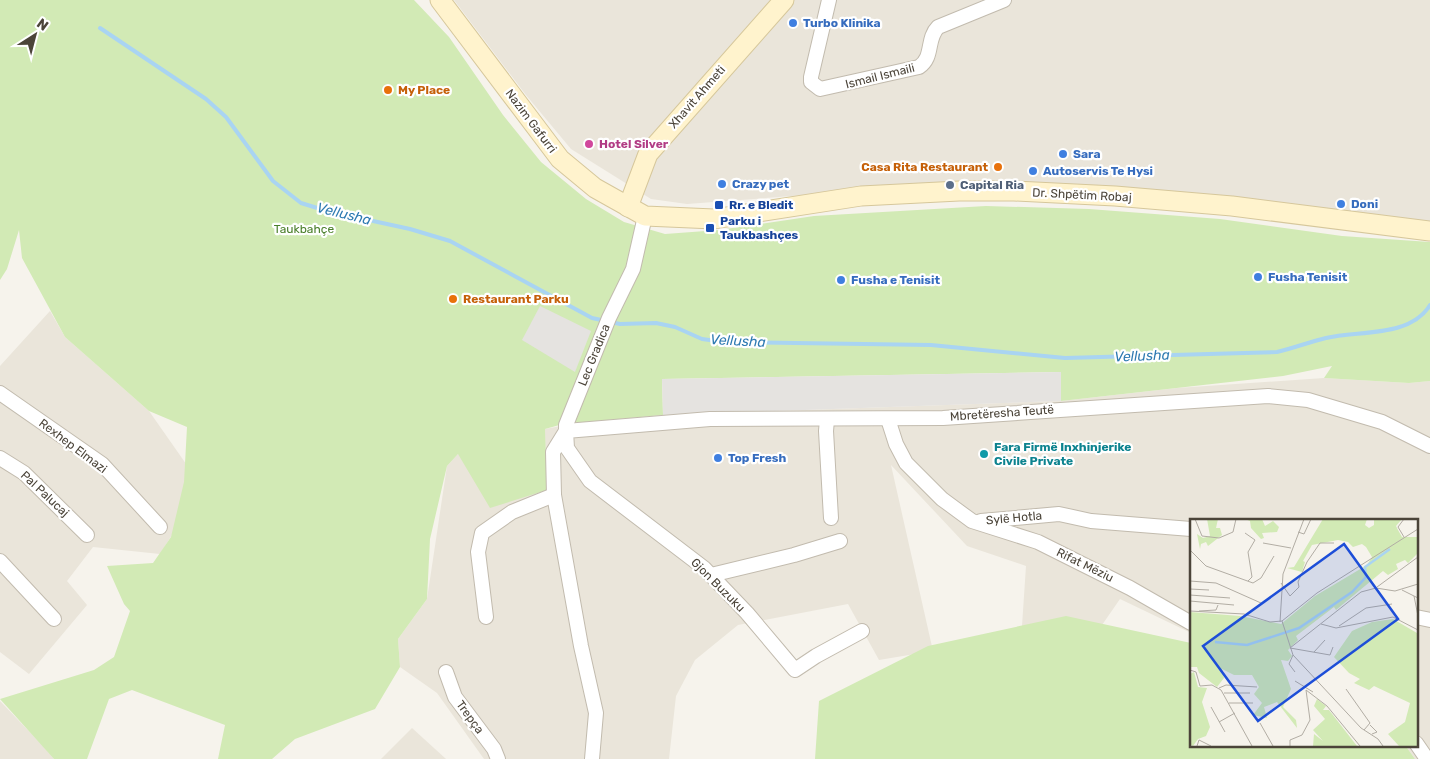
<svg xmlns="http://www.w3.org/2000/svg" width="1430" height="759" viewBox="0 0 1430 759" font-family="Rubik,sans-serif">
	<style>
		.residential { fill: #eae5da }
		.green { fill: #d2eab5 }
		.parking { fill: #e5e3e0 }
		.lines { fill: none; stroke-linecap: round; stroke-linejoin: round }
		.stream { stroke: #a9d4f2; stroke-width: 4 }
		.street-casing { stroke: #c2bbae; stroke-width: 16 }
		.secondary-casing { stroke: #d6c79b; stroke-width: 21 }
		.street { stroke: #fff; stroke-width: 14 }
		.secondary { stroke: #fff3cd; stroke-width: 19 }
		.shop-dot { fill: #3f7fe0; stroke: #fff; stroke-width: 2 }
		.food-dot { fill: #e8710a; stroke: #fff; stroke-width: 2 }
		.hotel-dot { fill: #d1479c; stroke: #fff; stroke-width: 2 }
		.service-dot { fill: #5c6f8a; stroke: #fff; stroke-width: 2 }
		.transit-dot { fill: #1a4fb4; stroke: #fff; stroke-width: 2 }
		.culture-dot { fill: #0f9aa8; stroke: #fff; stroke-width: 2 }
		.labels { text-anchor: middle; dominant-baseline: central; stroke-width: 4.5; stroke-linejoin: round; paint-order: stroke }
		.shop-label { font-size: 12px; font-weight: bold; fill: #366cbe; stroke: #fff; text-anchor: start }
		.street-label { font-size: 12px; fill: #4b4439; stroke: #fff }
		.food-label { font-size: 12px; font-weight: bold; fill: #c56008; stroke: #fff; text-anchor: start }
		.hotel-label { font-size: 12px; font-weight: bold; fill: #b23c85; stroke: #fff; text-anchor: start }
		.service-label { font-size: 12px; font-weight: bold; fill: #4e5e75; stroke: #fff; text-anchor: start }
		.transit-label { font-size: 12px; font-weight: bold; fill: #164399; stroke: #fff; text-anchor: start }
		.park-label { font-size: 12px; fill: #4a7f2a; stroke: #fff }
		.culture-label { font-size: 12px; font-weight: bold; fill: #0d838f; stroke: #fff; text-anchor: start }
		.water-label { font-size: 14px; font-style: italic; fill: #2e7ab2; stroke: #fff }
		.inset-river { fill: none; stroke: #a9d4f2; stroke-width: 2.5 }
		.inset-road { fill: none; stroke: #b2ada4; stroke-width: 1 }
		.view { fill: #1d4ed8; fill-opacity: 0.15; stroke: #1d4ed8; stroke-width: 2.5 }
		.inset-edge { fill: none; stroke: #4b4439; stroke-width: 2.5 }
	</style>
	<rect width="100%" height="100%" fill="#f6f3ec"/>
	<g class="residential">
		<path d="M 454,0 L 1430,0 L 1430,224 L 1094,190 L 858,191 L 687,204 L 651,199 L 571,149 L 526,95 Z"/>
		<path d="M 50,311 L 65,337 L 149,411 L 191,471 L 182,519 L 160,554 L 93,547 L 67,581 L 87,605 L 29,674 L 0,652 L 0,366 Z"/>
		<path d="M 1324,378 L 1409,383 L 1430,381 L 1430,759 L 1415,759 L 1405,745 L 1416,745 L 1416,520 L 1191,520 L 1191,633 L 1120,599 L 1102,625 L 1022,626 L 1026,566 L 967,546 L 891,465 L 933,651 L 879,660 L 848,604 L 738,625 L 695,660 L 676,696 L 669,759 L 484,759 L 437,693 L 400,667 L 398,639 L 427,599 L 447,466 L 458,454 L 546,490 L 545,429 L 566,425 L 663,415 L 1061,401 L 1177,388 Z"/>
		<path d="M 0,701 L 42,745 L 54,759 L 0,759 Z"/>
		<path d="M 412,728 L 446,759 L 381,759 Z"/>
	</g>
	<g class="green">
		<path d="M 0,0 L 414,0 L 449,37 L 503,115 L 541,162 L 586,199 L 624,222 L 665,234 L 719,230 L 814,216 L 986,206 L 1089,209 L 1220,219 L 1342,236 L 1430,242 L 1430,381 L 1409,383 L 1324,378 L 1332,366 L 1283,376 L 1061,401 L 1060,372 L 662,379 L 663,415 L 563,424 L 545,429 L 547,490 L 490,508 L 458,454 L 447,466 L 430,539 L 427,599 L 398,639 L 400,667 L 375,709 L 295,739 L 272,759 L 218,759 L 225,725 L 132,690 L 109,699 L 87,759 L 54,759 L 0,699 L 94,670 L 114,657 L 130,611 L 124,604 L 107,566 L 153,563 L 171,537 L 184,482 L 187,427 L 149,411 L 65,337 L 22,258 L 19,230 L 7,269 L 0,280 Z"/>
		<path d="M 1066,616 L 1191,643 L 1191,745 L 1405,745 L 1415,759 L 815,759 L 819,701 L 928,646 Z"/>
	</g>
	<g class="parking">
		<path d="M 540,306 L 591,331 L 575,372 L 522,340 Z"/>
		<path d="M 1061,372 L 1061,401 L 663,415 L 662,379 Z"/>
	</g>
	<g class="lines">
		<path class="stream" d="M 100,28 L 206,99 L 226,117 L 273,181 L 301,203 L 327,211 L 410,229 L 450,241 L 592,318 L 620,324 L 656,323 L 675,327 L 702,339 L 724,342 L 931,345 L 1065,358 L 1277,352 C 1294,348 1309,342 1326,338 C 1358,330 1410,338 1430,305"/>
		<g class="street-casing">
			<g id="street">
				<path d="M 829,0 L 811,77 L 811,82 L 820,89 L 919,67 C 934,57 926,39 938,27 L 1004,0"/>
				<path d="M 0,393 L 102,464 L 160,527"/>
				<path d="M 888,419 L 896,444 L 906,463 L 942,499 L 972,521 L 1038,542 L 1130,588 L 1191,623"/>
				<path d="M 827,420 L 826,431 L 831,518"/>
				<path d="M 0,458 L 24,473 L 87,535"/>
				<path d="M 981,521 L 1059,514 L 1091,521 L 1191,529"/>
				<path d="M 0,561 L 54,619"/>
				<path d="M 711,575 L 794,555 L 840,541"/>
				<path d="M 486,617 L 478,552 L 482,533 L 512,512 L 554,495"/>
				<path d="M 1416,617 L 1430,620"/>
				<path d="M 862,631 L 816,656 L 795,670 L 747,613 L 704,568 L 590,481 L 567,448 L 566,431 L 710,419 L 943,418 L 1268,396 L 1308,400 L 1382,422 L 1430,446"/>
				<path d="M 446,672 L 455,697 L 494,749 L 498,759"/>
				<path d="M 1416,743 L 1427,759"/>
				<path d="M 592,759 L 596,713 L 581,646 L 554,495 L 553,452 L 566,431 L 566,425 L 609,318 L 633,269 L 645,216"/>
			</g>
		</g>
		<g class="secondary-casing">
			<g id="secondary">
				<path d="M 440,0 L 560,159 L 595,188 L 645,216 L 714,219 L 861,196 L 959,191 L 1014,191 L 1115,196 L 1232,206 L 1430,231"/>
				<path d="M 628,207 L 648,154 L 784,0"/>
			</g>
		</g>
		<use href="#street" class="street"/>
		<use href="#secondary" class="secondary"/>
	</g>
	<g class="shop-dot">
		<circle cx="793" cy="23" r="5"/>
		<circle cx="1063" cy="154" r="5"/>
		<circle cx="1033" cy="171" r="5"/>
		<circle cx="722" cy="184" r="5"/>
		<circle cx="1341" cy="204" r="5"/>
		<circle cx="1258" cy="277" r="5"/>
		<circle cx="841" cy="280" r="5"/>
		<circle cx="718" cy="458" r="5"/>
	</g>
	<g class="food-dot">
		<circle cx="388" cy="90" r="5"/>
		<circle cx="998" cy="167" r="5"/>
		<circle cx="453" cy="299" r="5"/>
	</g>
	<circle class="hotel-dot" cx="589" cy="144" r="5"/>
	<circle class="service-dot" cx="950" cy="185" r="5"/>
	<g class="transit-dot">
		<rect x="714" y="200" width="10" height="10" rx="2.5"/>
		<rect x="705" y="223" width="10" height="10" rx="2.5"/>
	</g>
	<circle class="culture-dot" cx="984" cy="454" r="5"/>
	<g class="labels">
		<g class="shop-label">
			<text x="803" y="23">Turbo Klinika</text>
			<text x="1073" y="154">Sara</text>
			<text x="1043" y="171">Autoservis Te Hysi</text>
			<text x="732" y="184">Crazy pet</text>
			<text x="1351" y="204">Doni</text>
			<text x="1268" y="277">Fusha Tenisit</text>
			<text x="851" y="280">Fusha e Tenisit</text>
			<text x="728" y="458">Top Fresh</text>
		</g>
		<g class="street-label">
			<text transform="translate(880 76) rotate(-14)">Ismail Ismaili</text>
			<text transform="translate(697 97) rotate(-49)">Xhavit Ahmeti</text>
			<text transform="translate(531 121) rotate(53)">Nazim Gafurri</text>
			<text transform="translate(1082 195) rotate(3)">Dr. Shpëtim Robaj</text>
			<text transform="translate(594 355) rotate(-68)">Lec Gradica</text>
			<text transform="translate(1002 413) rotate(-4)">Mbretëresha Teutë</text>
			<text transform="translate(73 446) rotate(37)">Rexhep Elmazi</text>
			<text transform="translate(45 494) rotate(43)">Pal Palucaj</text>
			<text transform="translate(1014 518) rotate(-5)">Sylë Hotla</text>
			<text transform="translate(1085 565) rotate(26)">Rifat Mëziu</text>
			<text transform="translate(718 585) rotate(45)">Gjon Buzuku</text>
			<text transform="translate(470 717) rotate(54)">Trepça</text>
		</g>
		<g class="food-label">
			<text x="398" y="90">My Place</text>
			<text x="988" y="167" text-anchor="end">Casa Rita Restaurant</text>
			<text x="463" y="299">Restaurant Parku</text>
		</g>
		<g class="hotel-label">
			<text x="599" y="144">Hotel Silver</text>
		</g>
		<g class="service-label">
			<text x="960" y="185">Capital Ria</text>
		</g>
		<g class="transit-label">
			<text x="729" y="205">Rr. e Bledit</text>
			<text x="720" y="221">Parku i<tspan x="720" dy="14">Taukbashçes</tspan></text>
		</g>
		<g class="park-label">
			<text x="304" y="229">Taukbahçe</text>
		</g>
		<g class="culture-label">
			<text x="994" y="447">Fara Firmë Inxhinjerike<tspan x="994" dy="14">Civile Private</tspan></text>
		</g>
		<g class="water-label">
			<text transform="translate(344 214) rotate(14)">Vellusha</text>
			<text transform="translate(738 341) rotate(3)">Vellusha</text>
			<text transform="translate(1142 356) rotate(-2)">Vellusha</text>
		</g>
	</g>
	<g transform="translate(1190 519)">
		<rect width="228" height="228" fill="#f6f3ec"/>
		<path d="M 17,0 L 28,0 L 26,9 L 30,9 L 32,16 L 18,27 L 16,23 L 11,25 L 10,30 L 7,15 L 13,19 L 20,17 ZM 55,0 L 72,0 L 75,7 L 83,2 L 89,8 L 87,13 L 72,14 L 74,19 L 71,20 L 61,9 L 60,2 ZM 133,0 L 177,0 L 175,6 L 179,9 L 184,6 L 184,0 L 212,0 L 206,7 L 208,11 L 212,18 L 227,18 L 227,35 L 218,44 L 215,41 L 206,45 L 208,50 L 198,56 L 193,52 L 146,91 L 144,88 L 106,117 L 108,121 L 98,131 L 102,137 L 98,142 L 91,141 L 101,170 L 93,188 L 106,201 L 107,209 L 87,183 L 74,188 L 77,199 L 63,196 L 72,184 L 64,175 L 69,168 L 62,156 L 44,156 L 32,150 L 34,159 L 27,168 L 9,154 L 7,148 L 0,148 L 0,93 L 50,97 L 91,105 L 125,77 L 177,46 L 182,38 L 176,28 L 172,25 L 163,28 L 158,23 L 148,21 L 122,26 L 113,42 L 115,43 L 112,53 L 97,49 L 104,48 ZM 203,100 L 227,114 L 227,227 L 209,227 L 198,215 L 215,203 L 220,184 L 184,167 L 179,171 L 164,164 L 170,160 L 159,154 L 144,138 L 162,112 L 182,103 ZM 4,153 L 8,168 L 17,169 L 12,183 L 20,208 L 16,217 L 8,220 L 3,227 L 0,226 L 0,155 ZM 127,180 L 136,187 L 133,191 L 139,191 L 167,227 L 123,227 L 124,215 L 133,222 L 123,211 L 135,200 L 124,187 Z" fill="#d2eab5"/>
		<path class="inset-river" d="M 25,123 L 57,126 L 109,109 L 162,73 L 176,58 L 175,48 L 200,30"/>
		<path class="inset-road" d="M 5,0 L 12,17 L 29,19 L 43,13 L 46,0M 108,13 L 114,15 L 121,0M 55,14 L 65,21 L 58,33 L 62,58 L 58,62M 214,18 L 208,8 L 214,0M 73,24 L 101,29M 0,31 L 16,47 L 63,64 L 71,59 L 84,37M 0,62 L 26,64 L 71,84M 91,64 L 100,77 L 109,68 L 108,63 L 117,43 L 130,24 L 144,24M 187,68 L 228,38M 0,70 L 19,71M 212,71 L 228,79M 0,76 L 40,79M 224,77 L 228,97M 0,82 L 44,86M 0,92 L 54,95 L 80,103 L 92,102 L 127,74 L 228,10M 9,92 L 26,91 L 28,86M 92,102 L 103,136 L 171,209 L 188,220 L 193,227M 90,103 L 93,55 L 114,0M 131,105 L 146,109 L 203,98 L 228,111M 149,107 L 176,89 L 202,85M 143,128 L 140,136 L 100,129 L 171,73 L 186,69 L 205,72 L 228,65M 124,133 L 135,121M 103,136 L 99,145 L 105,153M 0,151 L 6,153 L 10,167 L 22,166 L 31,171 L 62,227M 105,162 L 123,173M 29,169 L 36,166 L 67,168M 156,170 L 180,204 L 174,211M 34,174 L 60,174M 39,184 L 63,184M 21,188 L 35,213M 29,203 L 45,194M 70,204 L 83,227M 180,206 L 187,213 L 182,215M 7,227 L 9,221 L 21,227M 100,227 L 100,221 L 112,216 L 120,201 L 116,171 L 137,187 L 170,227"/>
		<path class="view" d="M 154,25 L 208,100 L 68,202 L 13,127 Z"/>
		<rect width="228" height="228" class="inset-edge"/>
	</g>
	<g transform="translate(35 35) rotate(36)" stroke="#ffffff" stroke-width="4" paint-order="stroke">
	<path d="M0-4L9 19L0 12L-9 19Z" fill="#4b4439"/>
	<text y="-8" font-size="14" font-weight="bold" text-anchor="middle" fill="#4b4439">N</text>
	</g>
</svg>
